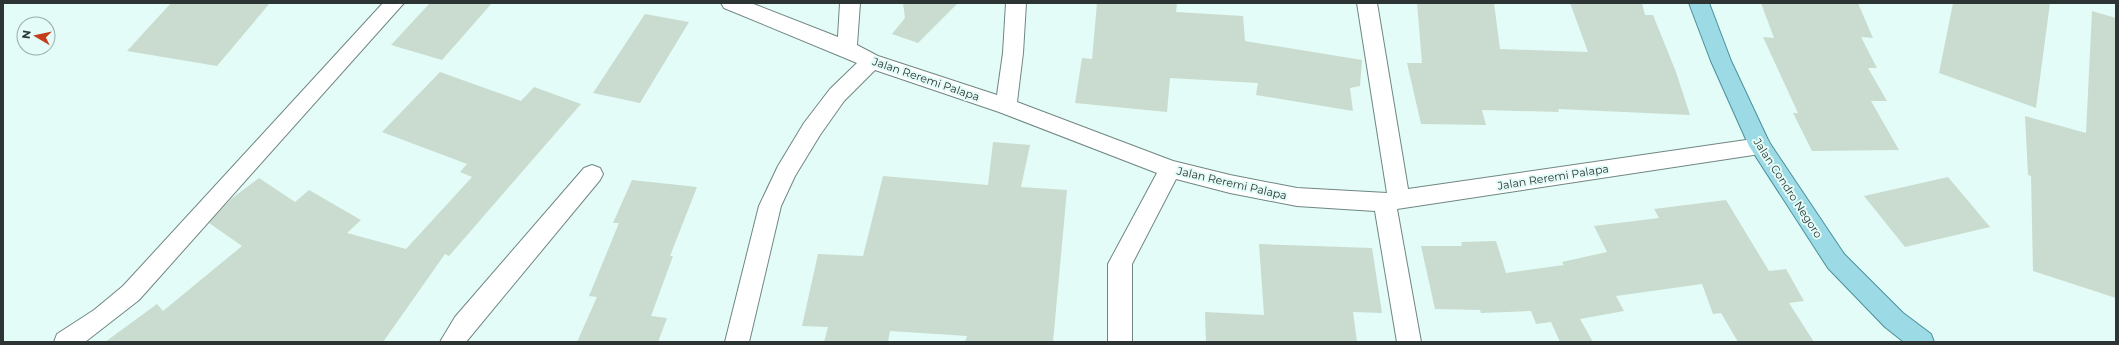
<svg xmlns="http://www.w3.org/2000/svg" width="2119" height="345" viewBox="0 0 2119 345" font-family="Montserrat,sans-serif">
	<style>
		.building { fill: #cadccf }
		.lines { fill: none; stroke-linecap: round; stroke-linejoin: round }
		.minor-casing { stroke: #708682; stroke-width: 2 }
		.major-casing { stroke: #4a909c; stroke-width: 2 }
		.minor { fill: #fff; fill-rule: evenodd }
		.major { fill: #9cdae5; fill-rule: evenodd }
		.labels { text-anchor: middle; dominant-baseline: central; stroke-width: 4; stroke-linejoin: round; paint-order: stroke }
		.street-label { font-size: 11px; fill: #2c3534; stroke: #e3fcf7 }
	</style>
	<rect width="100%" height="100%" fill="#e3fcf7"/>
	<g class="building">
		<path d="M 171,3 L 270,3 L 217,66 L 127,51 Z"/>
		<path d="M 430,3 L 492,3 L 442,60 L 391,45 Z"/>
		<path d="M 903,3 L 958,3 L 918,43 L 892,34 L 905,18 Z"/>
		<path d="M 1097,3 L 1177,3 L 1176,12 L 1243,16 L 1245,41 L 1362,60 L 1360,86 L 1350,88 L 1353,111 L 1256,95 L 1258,83 L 1170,78 L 1167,112 L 1075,103 L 1082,58 L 1092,59 Z"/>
		<path d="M 1417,3 L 1494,3 L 1500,49 L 1588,52 L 1570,3 L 1642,3 L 1645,15 L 1653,15 L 1676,72 L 1690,115 L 1558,109 L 1559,112 L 1482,110 L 1486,125 L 1421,124 L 1407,63 L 1422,63 Z"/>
		<path d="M 1761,3 L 1858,3 L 1873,38 L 1861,37 L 1877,68 L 1868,68 L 1887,101 L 1871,101 L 1899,150 L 1812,151 L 1793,113 L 1798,113 L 1763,37 L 1774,38 Z"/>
		<path d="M 1953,3 L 2050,3 L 2036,108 L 1939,73 Z"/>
		<path d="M 2092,11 L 2116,18 L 2116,298 L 2033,271 L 2031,176 L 2028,175 L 2025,116 L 2086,133 Z"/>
		<path d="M 645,14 L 689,22 L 640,103 L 593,93 Z"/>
		<path d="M 440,72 L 521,101 L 534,87 L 581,104 L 449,256 L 445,254 L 383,342 L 105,342 L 157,304 L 163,311 L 242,246 L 209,223 L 231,199 L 259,178 L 295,202 L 309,190 L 361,220 L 347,233 L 406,249 L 472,177 L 460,172 L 467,164 L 382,132 Z"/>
		<path d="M 993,142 L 1030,145 L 1021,187 L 1067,190 L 1053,342 L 965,342 L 967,336 L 890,331 L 888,342 L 824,342 L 828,327 L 802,326 L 818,254 L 863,256 L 883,176 L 988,185 Z"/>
		<path d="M 1948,177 L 1990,227 L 1905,247 L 1864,196 Z"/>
		<path d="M 632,180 L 697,187 L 670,256 L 673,256 L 651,316 L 667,318 L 658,342 L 577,342 L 597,297 L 589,296 L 619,223 L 613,223 Z"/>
		<path d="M 1726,200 L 1769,271 L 1786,269 L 1804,301 L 1789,303 L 1814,342 L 1738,342 L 1721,313 L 1713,314 L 1702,284 L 1616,296 L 1624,311 L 1580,319 L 1593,342 L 1560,342 L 1551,322 L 1536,324 L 1531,311 L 1481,313 L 1480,310 L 1435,309 L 1421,246 L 1462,246 L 1461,242 L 1496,241 L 1506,273 L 1564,265 L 1562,262 L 1607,252 L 1594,226 L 1659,218 L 1654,209 Z"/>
		<path d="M 1259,244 L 1372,248 L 1382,313 L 1353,312 L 1357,342 L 1206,342 L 1205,312 L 1264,315 Z"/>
	</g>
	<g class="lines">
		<g class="minor-casing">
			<g id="minor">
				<path d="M 383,3 L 404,3 L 139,300 L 85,342 L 54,342 L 57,334 L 94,310 L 123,286 Z"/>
				<path d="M 721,3 L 751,3 L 838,37 L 840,3 L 860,3 L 857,45 L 878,56 L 997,95 L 1003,53 L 1006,3 L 1026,3 L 1023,53 L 1017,102 L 1173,161 L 1230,175 L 1297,188 L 1387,193 L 1357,3 L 1377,3 L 1408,189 L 1760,138 L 1768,140 L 1771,146 L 1768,152 L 1760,154 L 1397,209 L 1421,342 L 1397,342 L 1375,211 L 1297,206 L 1230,193 L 1176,179 L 1132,264 L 1132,342 L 1108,342 L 1108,264 L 1157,173 L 999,112 L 875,70 L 844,101 L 820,135 L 795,176 L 781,206 L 749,342 L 725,342 L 759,206 L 778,166 L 804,123 L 830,89 L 857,63 L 724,8 Z"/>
				<path d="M 592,165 L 600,168 L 603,174 L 600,180 L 466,342 L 440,342 L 455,317 L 584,168 Z"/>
			</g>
		</g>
		<g class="major-casing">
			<path id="major" d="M 1689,3 L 1709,3 L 1731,61 L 1769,142 L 1844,254 L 1903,313 L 1931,334 L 1934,342 L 1904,342 L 1885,327 L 1828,268 L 1749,146 L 1711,61 Z"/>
		</g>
		<use href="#minor" class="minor"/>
		<use href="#major" class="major"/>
	</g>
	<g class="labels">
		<g class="street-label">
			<text transform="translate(926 79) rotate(19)">Jalan Reremi Palapa</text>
			<text transform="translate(1553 177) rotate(-9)">Jalan Reremi Palapa</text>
			<text transform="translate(1232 183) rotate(13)">Jalan Reremi Palapa</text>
			<text transform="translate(1788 188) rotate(57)">Jalan Condro Negoro</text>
		</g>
	</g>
	<rect width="2119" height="345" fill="none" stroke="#2c3534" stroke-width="8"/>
	<g transform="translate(36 36) rotate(279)"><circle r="19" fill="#e3fcf7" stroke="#9aaca9"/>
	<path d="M0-3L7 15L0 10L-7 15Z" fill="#c53c18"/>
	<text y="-6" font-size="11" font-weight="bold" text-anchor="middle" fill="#2c3534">N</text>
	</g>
</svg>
